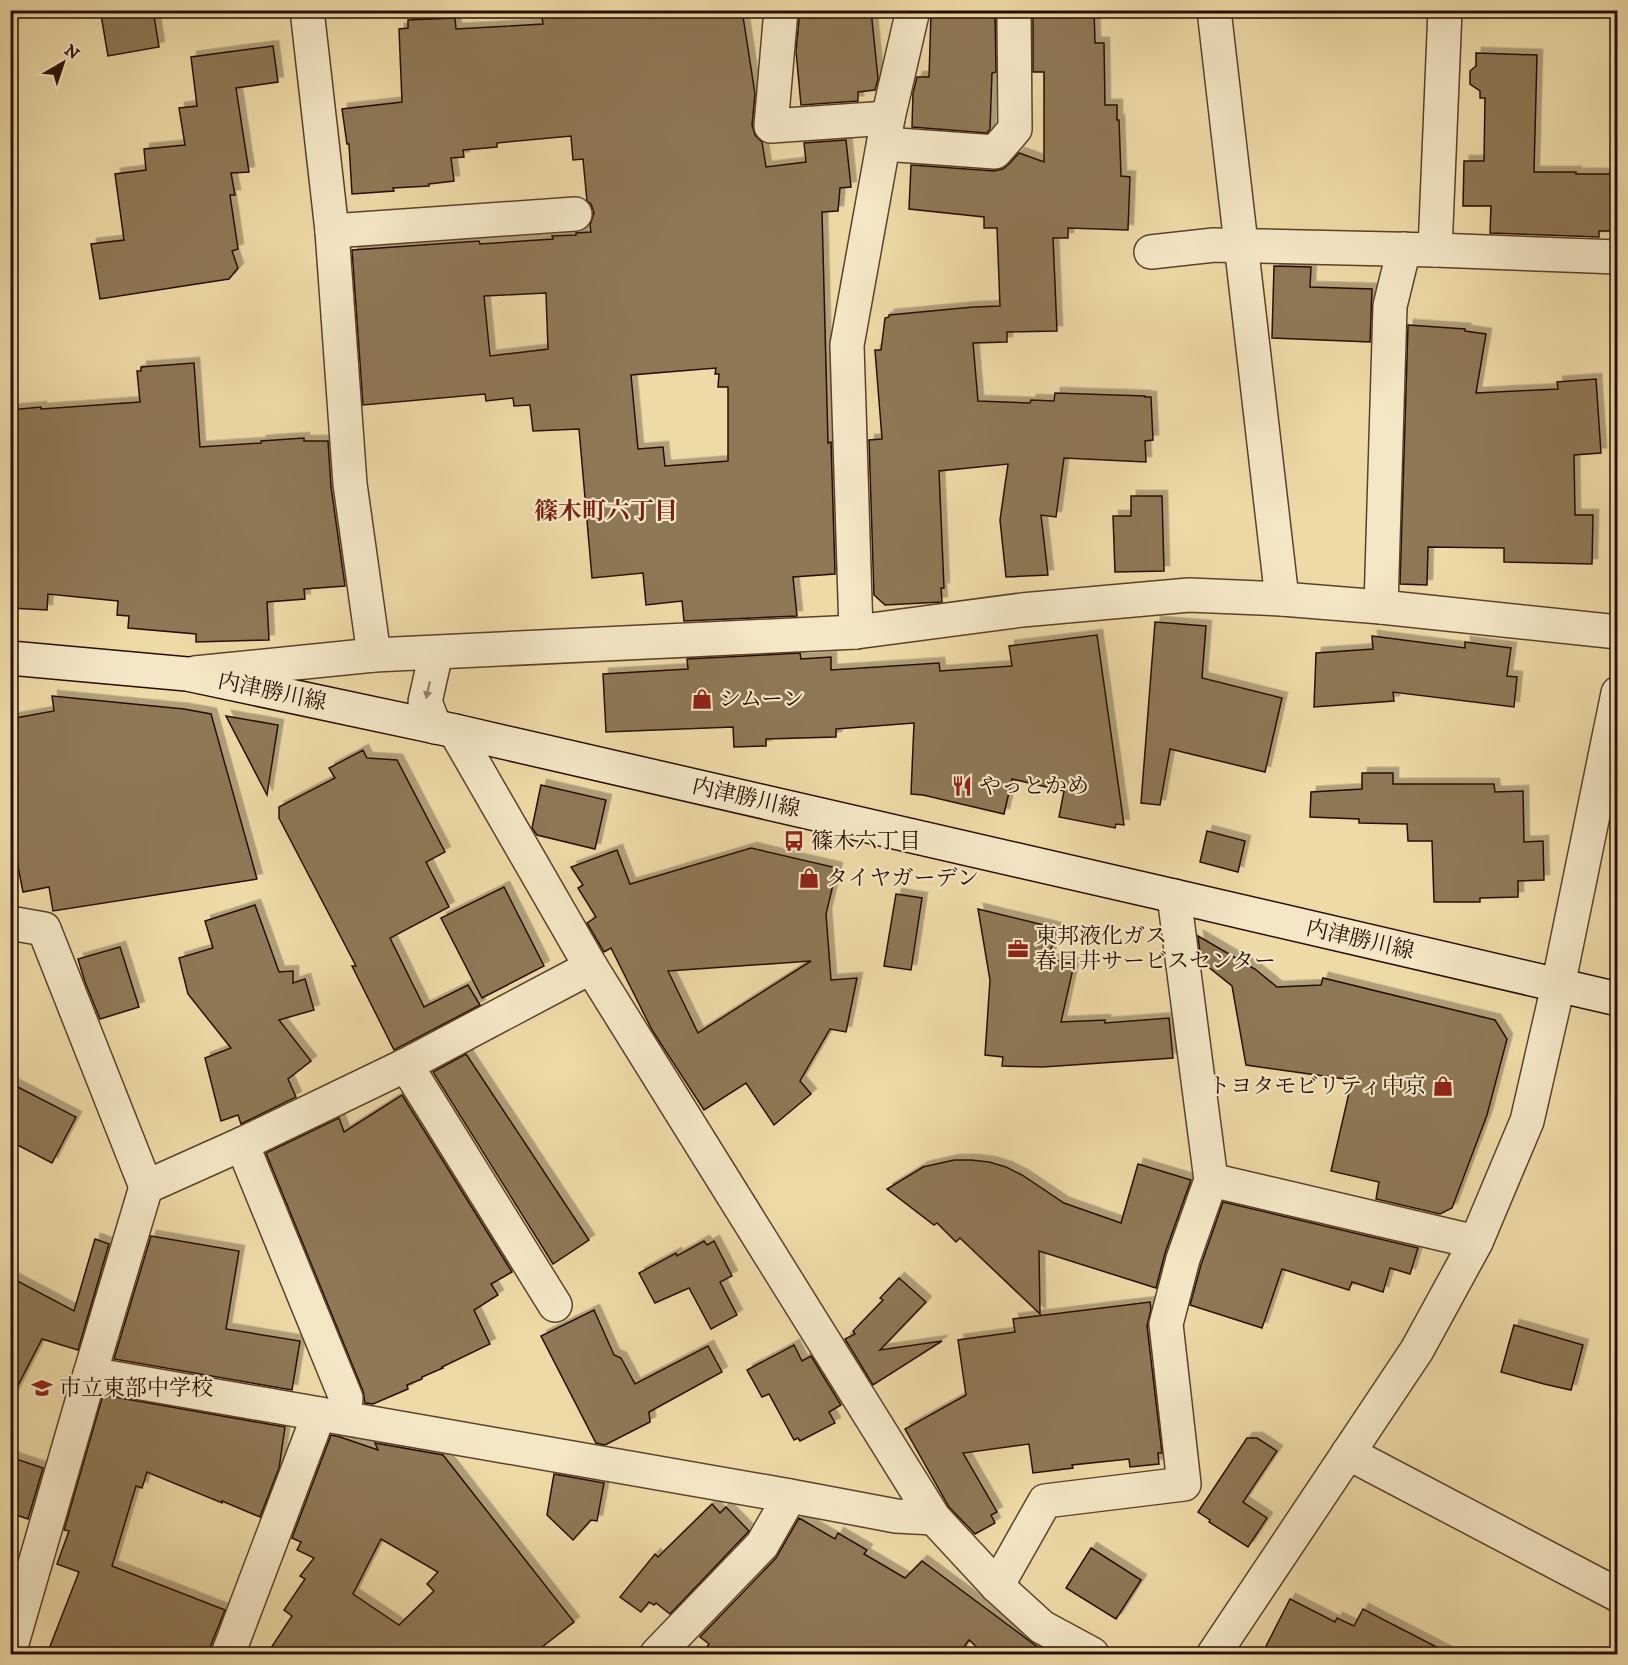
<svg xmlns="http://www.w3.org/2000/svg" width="1628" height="1665" viewBox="0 0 1628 1665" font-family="'IM FELL DW Pica','Noto Serif JP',serif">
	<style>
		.building { fill: #8f7857; stroke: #280e00; stroke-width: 1.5; fill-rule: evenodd; filter: url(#shadow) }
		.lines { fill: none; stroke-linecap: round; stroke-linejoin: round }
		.street-casing { stroke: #5a412a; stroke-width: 36 }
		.secondary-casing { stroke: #280e00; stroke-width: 36 }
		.street { stroke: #f4e7c6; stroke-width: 33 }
		.secondary { stroke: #f4e7c6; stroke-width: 33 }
		.oneway { fill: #98856d }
		.labels { text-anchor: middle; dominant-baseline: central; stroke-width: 4.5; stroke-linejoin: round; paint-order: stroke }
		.street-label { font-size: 22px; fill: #280e00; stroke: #f4e7c6 }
		.poi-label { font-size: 22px; fill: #280e00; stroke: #f4e7c6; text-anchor: start }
		.neighbourhood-label { font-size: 24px; font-weight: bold; fill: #7a1f14; stroke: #f4e7c6 }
	</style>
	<defs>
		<filter id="shadow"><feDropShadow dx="5.5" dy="-5.5" stdDeviation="0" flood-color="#0004"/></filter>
	</defs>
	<rect width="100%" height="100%" fill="#eedaa7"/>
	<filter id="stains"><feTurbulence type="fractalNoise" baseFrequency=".00333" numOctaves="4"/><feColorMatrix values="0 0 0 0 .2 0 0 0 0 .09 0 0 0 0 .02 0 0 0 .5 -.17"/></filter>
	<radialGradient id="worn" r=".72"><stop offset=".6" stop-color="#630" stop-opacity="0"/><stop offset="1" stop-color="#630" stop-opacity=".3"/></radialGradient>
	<g class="building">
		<path d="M 127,10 L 153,10 L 159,47 L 108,56 L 101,15 Z"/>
		<path d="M 541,10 L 742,10 L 755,94 L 752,125 L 755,135 L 762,142 L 766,167 L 806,162 L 804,143 L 846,140 L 851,187 L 840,188 L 838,211 L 822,212 L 828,443 L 831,442 L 835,574 L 793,577 L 797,616 L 684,621 L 682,601 L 646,605 L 643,573 L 592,578 L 579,429 L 533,431 L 530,405 L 514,406 L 513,398 L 486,401 L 485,394 L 363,405 L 352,250 L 479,241 L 480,244 L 553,239 L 552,236 L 576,235 L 576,233 L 591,232 L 590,225 L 594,213 L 591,204 L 587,201 L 583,159 L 573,160 L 571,136 L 497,143 L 497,147 L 463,150 L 464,157 L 451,158 L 454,181 L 429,184 L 429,186 L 393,188 L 394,191 L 352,194 L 349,144 L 347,144 L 342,109 L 402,102 L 399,29 L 408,28 L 408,20 L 455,18 L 456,29 L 543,24 ZM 546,293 L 548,349 L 490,356 L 484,296 ZM 716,368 L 715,374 L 719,374 L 718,387 L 728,387 L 728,461 L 665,466 L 663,447 L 638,449 L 631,375 Z"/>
		<path d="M 800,10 L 871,10 L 878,79 L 875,90 L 858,92 L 858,101 L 801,105 L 796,51 Z"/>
		<path d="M 1033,10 L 1094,10 L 1095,43 L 1104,43 L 1105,105 L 1117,105 L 1117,120 L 1119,120 L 1121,176 L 1130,177 L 1128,230 L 1068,228 L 1068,238 L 1053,238 L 1057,331 L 1007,332 L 1007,342 L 973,343 L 978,401 L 1030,403 L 1031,400 L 1054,401 L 1055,393 L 1145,396 L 1145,397 L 1151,397 L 1153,440 L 1145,441 L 1146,462 L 1064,458 L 1056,517 L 1041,515 L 1048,575 L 1006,577 L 1000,520 L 1008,464 L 939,471 L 944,588 L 941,588 L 942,602 L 885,605 L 874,595 L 869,440 L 882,439 L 875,350 L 881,350 L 885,318 L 889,317 L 889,315 L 973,307 L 1000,306 L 997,228 L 984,228 L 984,217 L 909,209 L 911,165 L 994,171 L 1003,169 L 1009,164 L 1019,153 L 1044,162 L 1044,72 L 1033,72 Z"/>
		<path d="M 931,14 L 995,14 L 996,72 L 992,73 L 990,129 L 987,133 L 912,127 L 913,93 L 917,77 L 929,77 Z"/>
		<path d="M 273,46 L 278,82 L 236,88 L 249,172 L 231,173 L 235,195 L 230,195 L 238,249 L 232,251 L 238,268 L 229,279 L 100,299 L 91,244 L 124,240 L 115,174 L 146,170 L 144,149 L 185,145 L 179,108 L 197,106 L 191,57 Z"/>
		<path d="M 1476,53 L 1537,55 L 1534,172 L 1576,172 L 1576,174 L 1613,174 L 1613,231 L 1599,231 L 1599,237 L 1490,233 L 1491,206 L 1463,206 L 1464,161 L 1484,161 L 1485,98 L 1480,98 L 1480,91 L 1470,84 L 1470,71 L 1476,66 Z"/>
		<path d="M 1274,266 L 1311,267 L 1310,287 L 1372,289 L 1370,342 L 1272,338 Z"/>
		<path d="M 1408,325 L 1465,329 L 1465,331 L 1486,334 L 1476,393 L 1558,389 L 1557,382 L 1596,379 L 1601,453 L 1574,455 L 1575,515 L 1593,515 L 1592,564 L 1504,562 L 1504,548 L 1428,547 L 1427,585 L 1400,584 Z"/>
		<path d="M 194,363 L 200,447 L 261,443 L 261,441 L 304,438 L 304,441 L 328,441 L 331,487 L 345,586 L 304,589 L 305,599 L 267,602 L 269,640 L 196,642 L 196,634 L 128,628 L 129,616 L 117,615 L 118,601 L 48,594 L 47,610 L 10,608 L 10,410 L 41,407 L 41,409 L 140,402 L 137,371 L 141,371 L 141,367 Z"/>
		<path d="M 1131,496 L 1162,496 L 1164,571 L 1115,572 L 1113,516 L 1131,516 Z"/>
		<path d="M 1155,622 L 1206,626 L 1202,678 L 1282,698 L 1265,772 L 1170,749 L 1160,805 L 1141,803 Z"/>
		<path d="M 1097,635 L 1124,825 L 1116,824 L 1115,828 L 1059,817 L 1064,791 L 1012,779 L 1004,814 L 923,795 L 911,794 L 914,723 L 836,729 L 836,737 L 766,739 L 766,746 L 734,747 L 733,727 L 606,732 L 603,674 L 688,669 L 687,659 L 800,653 L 801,659 L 831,657 L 831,670 L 939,663 L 940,671 L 1012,666 L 1009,646 Z"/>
		<path d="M 1372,636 L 1465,648 L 1465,642 L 1511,648 L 1507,676 L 1517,677 L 1514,707 L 1393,692 L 1394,701 L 1314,707 L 1316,653 L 1373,649 Z"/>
		<path d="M 52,696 L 184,709 L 211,714 L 257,879 L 53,911 L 49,887 L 23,892 L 10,826 L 10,719 L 54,711 Z"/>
		<path d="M 226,716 L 278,725 L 267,795 Z"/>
		<path d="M 363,750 L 367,758 L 397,760 L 445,852 L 426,862 L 449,907 L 390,938 L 424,1007 L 468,985 L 480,1005 L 394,1050 L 352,966 L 356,966 L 279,818 L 279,807 L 335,778 L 329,768 Z"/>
		<path d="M 1362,773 L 1393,773 L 1393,784 L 1494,784 L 1495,792 L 1523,791 L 1524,842 L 1543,841 L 1544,880 L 1518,881 L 1518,897 L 1480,898 L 1480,902 L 1434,902 L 1432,841 L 1408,841 L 1407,824 L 1359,823 L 1359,819 L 1310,817 L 1311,792 L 1362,789 Z"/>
		<path d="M 541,785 L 606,800 L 595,849 L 537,835 L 532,828 Z"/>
		<path d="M 1207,831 L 1245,841 L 1238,872 L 1200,862 Z"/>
		<path d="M 751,848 L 837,868 L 826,914 L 831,980 L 857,978 L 846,1032 L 830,1029 L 800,1081 L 811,1094 L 774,1125 L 746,1083 L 704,1110 L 652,1030 L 611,948 L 604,952 L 587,923 L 596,917 L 578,888 L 583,885 L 571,867 L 617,850 L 630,884 ZM 811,961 L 698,1033 L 668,971 Z"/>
		<path d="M 504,887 L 544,966 L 482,998 L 441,918 Z"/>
		<path d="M 896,894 L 922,898 L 911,970 L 884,966 Z"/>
		<path d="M 255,905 L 279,972 L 293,971 L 293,983 L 305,979 L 314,1010 L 279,1020 L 311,1061 L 288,1079 L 296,1097 L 241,1124 L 238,1115 L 221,1121 L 205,1058 L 231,1048 L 188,994 L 179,958 L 213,948 L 205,921 Z"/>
		<path d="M 978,909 L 1056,928 L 1049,959 L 1074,964 L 1061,1022 L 1105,1020 L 1105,1023 L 1169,1018 L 1173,1058 L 1043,1067 L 1002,1066 L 1003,1057 L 985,1055 L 990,980 Z"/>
		<path d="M 1198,936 L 1255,969 L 1277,987 L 1321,985 L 1323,978 L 1495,1020 L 1507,1039 L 1487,1115 L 1452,1208 L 1440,1214 L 1376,1199 L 1379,1182 L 1331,1171 L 1352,1080 L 1246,1065 L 1232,986 L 1201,961 Z"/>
		<path d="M 120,947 L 139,1007 L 100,1019 L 85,982 L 78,959 Z"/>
		<path d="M 466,1054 L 589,1240 L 553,1264 L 433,1072 Z"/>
		<path d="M 10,1083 L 76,1117 L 52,1163 L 10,1141 Z"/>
		<path d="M 402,1095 L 512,1272 L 491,1284 L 498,1295 L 474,1310 L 490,1344 L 442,1367 L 443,1368 L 422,1377 L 422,1379 L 407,1385 L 408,1389 L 373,1404 L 365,1403 L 363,1391 L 266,1153 L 339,1118 L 344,1132 Z"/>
		<path d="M 954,1160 L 971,1160 L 989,1162 L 1006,1167 L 1022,1175 L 1064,1203 L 1121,1223 L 1138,1164 L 1191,1180 L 1165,1253 L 1156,1288 L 1039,1251 L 1040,1314 L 960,1238 L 956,1242 L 937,1223 L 934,1225 L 887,1189 L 923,1167 Z"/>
		<path d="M 1223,1202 L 1418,1248 L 1410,1274 L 1390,1268 L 1383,1292 L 1352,1282 L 1349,1290 L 1282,1269 L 1262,1328 L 1190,1305 L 1201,1265 Z"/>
		<path d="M 151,1236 L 239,1251 L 226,1329 L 300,1341 L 292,1390 L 114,1359 Z"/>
		<path d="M 95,1239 L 109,1244 L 78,1350 L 42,1339 L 10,1401 L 10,1277 L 74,1311 Z"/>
		<path d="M 704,1241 L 707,1245 L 714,1241 L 732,1276 L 720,1282 L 737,1315 L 711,1329 L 689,1288 L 655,1303 L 639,1273 L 676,1253 L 677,1256 Z"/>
		<path d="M 899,1278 L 926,1302 L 880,1350 L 942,1341 L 873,1385 L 845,1339 L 855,1334 L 853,1331 L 883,1300 L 880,1298 Z"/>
		<path d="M 1150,1302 L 1151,1309 L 1147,1326 L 1162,1453 L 1158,1453 L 1159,1464 L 1130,1467 L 1129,1459 L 1072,1465 L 1073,1468 L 1033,1473 L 1029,1444 L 963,1453 L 997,1512 L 991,1515 L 995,1523 L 975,1534 L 949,1507 L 905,1429 L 966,1395 L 958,1340 L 1015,1332 L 1013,1319 Z"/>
		<path d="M 594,1310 L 614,1355 L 621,1358 L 635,1384 L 708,1346 L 722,1372 L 649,1412 L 650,1422 L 605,1445 L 596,1443 L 541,1336 Z"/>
		<path d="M 1514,1325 L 1583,1345 L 1571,1390 L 1544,1384 L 1501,1372 Z"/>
		<path d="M 794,1345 L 802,1361 L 811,1356 L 841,1405 L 829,1412 L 835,1423 L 800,1441 L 798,1438 L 794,1440 L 769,1394 L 762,1397 L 747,1370 Z"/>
		<path d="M 103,1395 L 285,1427 L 279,1468 L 260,1517 L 222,1501 L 222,1503 L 147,1472 L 142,1488 L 136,1486 L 112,1566 L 225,1610 L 210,1647 L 210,1654 L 139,1654 L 117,1647 L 115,1654 L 47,1654 L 79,1572 L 57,1564 L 69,1531 L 64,1530 Z"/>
		<path d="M 331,1435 L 340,1437 L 378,1450 L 375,1443 L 443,1455 L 574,1622 L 533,1654 L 267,1654 L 292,1616 L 284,1610 L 305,1579 L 300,1576 L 314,1558 L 297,1550 L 301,1542 L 292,1538 ZM 381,1539 L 438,1572 L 427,1584 L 434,1591 L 399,1625 L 353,1594 Z"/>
		<path d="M 1247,1438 L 1257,1438 L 1277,1451 L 1243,1502 L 1267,1518 L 1248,1547 L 1209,1522 L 1210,1520 L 1198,1512 Z"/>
		<path d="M 10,1457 L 43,1468 L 28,1519 L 10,1513 Z"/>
		<path d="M 554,1474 L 604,1483 L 597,1521 L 591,1520 L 573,1540 L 547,1515 Z"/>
		<path d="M 712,1504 L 720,1513 L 726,1507 L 749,1531 L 670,1614 L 656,1603 L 654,1605 L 649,1602 L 641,1612 L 620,1597 L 655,1554 L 658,1557 Z"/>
		<path d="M 799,1518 L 835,1539 L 838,1533 L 867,1550 L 864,1554 L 905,1578 L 922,1561 L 1047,1654 L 984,1654 L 969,1640 L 959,1654 L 703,1654 L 709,1644 L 700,1637 L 776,1558 Z"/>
		<path d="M 1091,1548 L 1141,1580 L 1116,1619 L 1066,1588 Z"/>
		<path d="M 1290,1599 L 1335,1622 L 1337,1618 L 1354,1626 L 1363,1609 L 1450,1654 L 1262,1654 Z"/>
	</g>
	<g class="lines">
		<g class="street-casing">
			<g id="street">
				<path d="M 307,10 L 332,231 L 350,484 L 374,655"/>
				<path d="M 781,10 L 771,126 L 888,118"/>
				<path d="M 1214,10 L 1282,599"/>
				<path d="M 884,144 L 995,152 L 1015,129 L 1014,10"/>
				<path d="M 332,231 L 575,214"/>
				<path d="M 1435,250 L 1445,10"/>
				<path d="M 1151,252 L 1214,245 L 1435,250 L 1618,257"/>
				<path d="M 1381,607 L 1390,306 L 1404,249"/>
				<path d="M 856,632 L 847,345 L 888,118 L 913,10"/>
				<path d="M 195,673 L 374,655 L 856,632 L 1022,610 L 1189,595 L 1282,599 L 1381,607 L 1618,632"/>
				<path d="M 435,727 L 425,702 L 436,653"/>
				<path d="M 455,731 L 591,967 L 934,1518 L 997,1586 L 1042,1627 L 1092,1654"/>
				<path d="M 10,923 L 44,929 L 146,1187"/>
				<path d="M 406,1065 L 555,1305"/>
				<path d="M 242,1144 L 346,1398 L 344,1418"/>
				<path d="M 1211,1180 L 1476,1242"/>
				<path d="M 90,1374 L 790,1496 L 896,1516 L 934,1518"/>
				<path d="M 1348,1453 L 1618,1595"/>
				<path d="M 997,1586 L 1045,1501 L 1184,1484 L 1166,1324 L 1183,1259 L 1211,1180 L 1174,896"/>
				<path d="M 10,1650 L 90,1374 L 146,1187 L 242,1144 L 406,1065 L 591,967"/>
				<path d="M 228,1654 L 319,1414"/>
				<path d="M 657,1654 L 762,1545 L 790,1496"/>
				<path d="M 1214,1654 L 1417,1350 L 1476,1242 L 1527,1121 L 1558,986 L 1618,693"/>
			</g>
		</g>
		<g class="secondary-casing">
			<path id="secondary" d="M 10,658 L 187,674 L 455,731 L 1174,896 L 1618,999"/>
		</g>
		<use href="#street" class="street"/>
		<use href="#secondary" class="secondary"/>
	</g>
	<defs><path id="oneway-solid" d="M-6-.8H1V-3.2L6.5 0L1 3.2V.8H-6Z" transform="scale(1.5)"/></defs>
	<use class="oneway" href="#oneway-solid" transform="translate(428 690) rotate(102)"/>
	<defs>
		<g id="shop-bare" transform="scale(1.62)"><path d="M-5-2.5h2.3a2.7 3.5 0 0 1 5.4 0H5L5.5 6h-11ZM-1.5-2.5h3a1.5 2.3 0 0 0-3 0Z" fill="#8f2418" stroke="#f4e7c6" stroke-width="2.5" paint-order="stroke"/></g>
		<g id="restaurant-bare" transform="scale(1.62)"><path d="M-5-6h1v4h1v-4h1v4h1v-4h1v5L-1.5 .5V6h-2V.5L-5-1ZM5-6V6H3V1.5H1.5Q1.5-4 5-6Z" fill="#8f2418" stroke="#f4e7c6" stroke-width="2.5" paint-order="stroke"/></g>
		<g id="bus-bare" transform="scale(1.62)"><path d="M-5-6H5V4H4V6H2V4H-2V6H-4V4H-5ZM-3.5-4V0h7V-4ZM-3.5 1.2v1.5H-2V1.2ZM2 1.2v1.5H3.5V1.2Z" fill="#8f2418" stroke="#f4e7c6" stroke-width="2.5" paint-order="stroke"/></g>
		<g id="office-bare" transform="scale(1.62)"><path d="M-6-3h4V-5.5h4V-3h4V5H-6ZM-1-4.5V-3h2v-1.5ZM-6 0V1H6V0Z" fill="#8f2418" stroke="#f4e7c6" stroke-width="2.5" paint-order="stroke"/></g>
		<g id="school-bare" transform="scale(1.62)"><path d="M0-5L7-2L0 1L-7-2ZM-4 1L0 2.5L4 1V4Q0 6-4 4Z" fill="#8f2418" stroke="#f4e7c6" stroke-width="2.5" paint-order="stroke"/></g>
	</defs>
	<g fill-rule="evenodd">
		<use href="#shop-bare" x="702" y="699"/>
		<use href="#restaurant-bare" x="962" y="786"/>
		<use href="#bus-bare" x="794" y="841"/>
		<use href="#shop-bare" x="809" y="878"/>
		<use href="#office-bare" x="1018" y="949"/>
		<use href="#shop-bare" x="1443" y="1086"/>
		<use href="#school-bare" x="42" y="1388"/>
	</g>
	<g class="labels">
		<g class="street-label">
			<text transform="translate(272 692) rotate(12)">内津勝川線</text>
			<text transform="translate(746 798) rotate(13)">内津勝川線</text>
			<text transform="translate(1360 940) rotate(13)">内津勝川線</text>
		</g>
		<g class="poi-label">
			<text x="719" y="699">シムーン</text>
			<text x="979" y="786">やっとかめ</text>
			<text x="811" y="841">篠木六丁目</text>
			<text x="826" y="878">タイヤガーデン</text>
			<text x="1035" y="936">東邦液化ガス<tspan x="1035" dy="25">春日井サービスセンター</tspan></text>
			<text x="1426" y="1086" text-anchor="end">トヨタモビリティ中京</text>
			<text x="59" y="1388">市立東部中学校</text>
		</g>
		<g class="neighbourhood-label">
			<text x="606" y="512">篠木町六丁目</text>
		</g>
	</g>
	<rect width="1628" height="1665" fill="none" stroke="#eedaa7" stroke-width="36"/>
	<rect x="12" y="12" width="1604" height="1641" fill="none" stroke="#280e00" stroke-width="3"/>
	<rect x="18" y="18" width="1592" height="1629" fill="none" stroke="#280e00" stroke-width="1.5"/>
	<g transform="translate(63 63) rotate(39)" stroke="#f4e7c6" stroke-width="4.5" paint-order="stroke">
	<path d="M0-4.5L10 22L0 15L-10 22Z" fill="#280e00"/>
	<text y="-9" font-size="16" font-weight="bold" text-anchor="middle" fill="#280e00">N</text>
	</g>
	<rect width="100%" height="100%" filter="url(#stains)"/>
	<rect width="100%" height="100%" fill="url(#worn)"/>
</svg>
